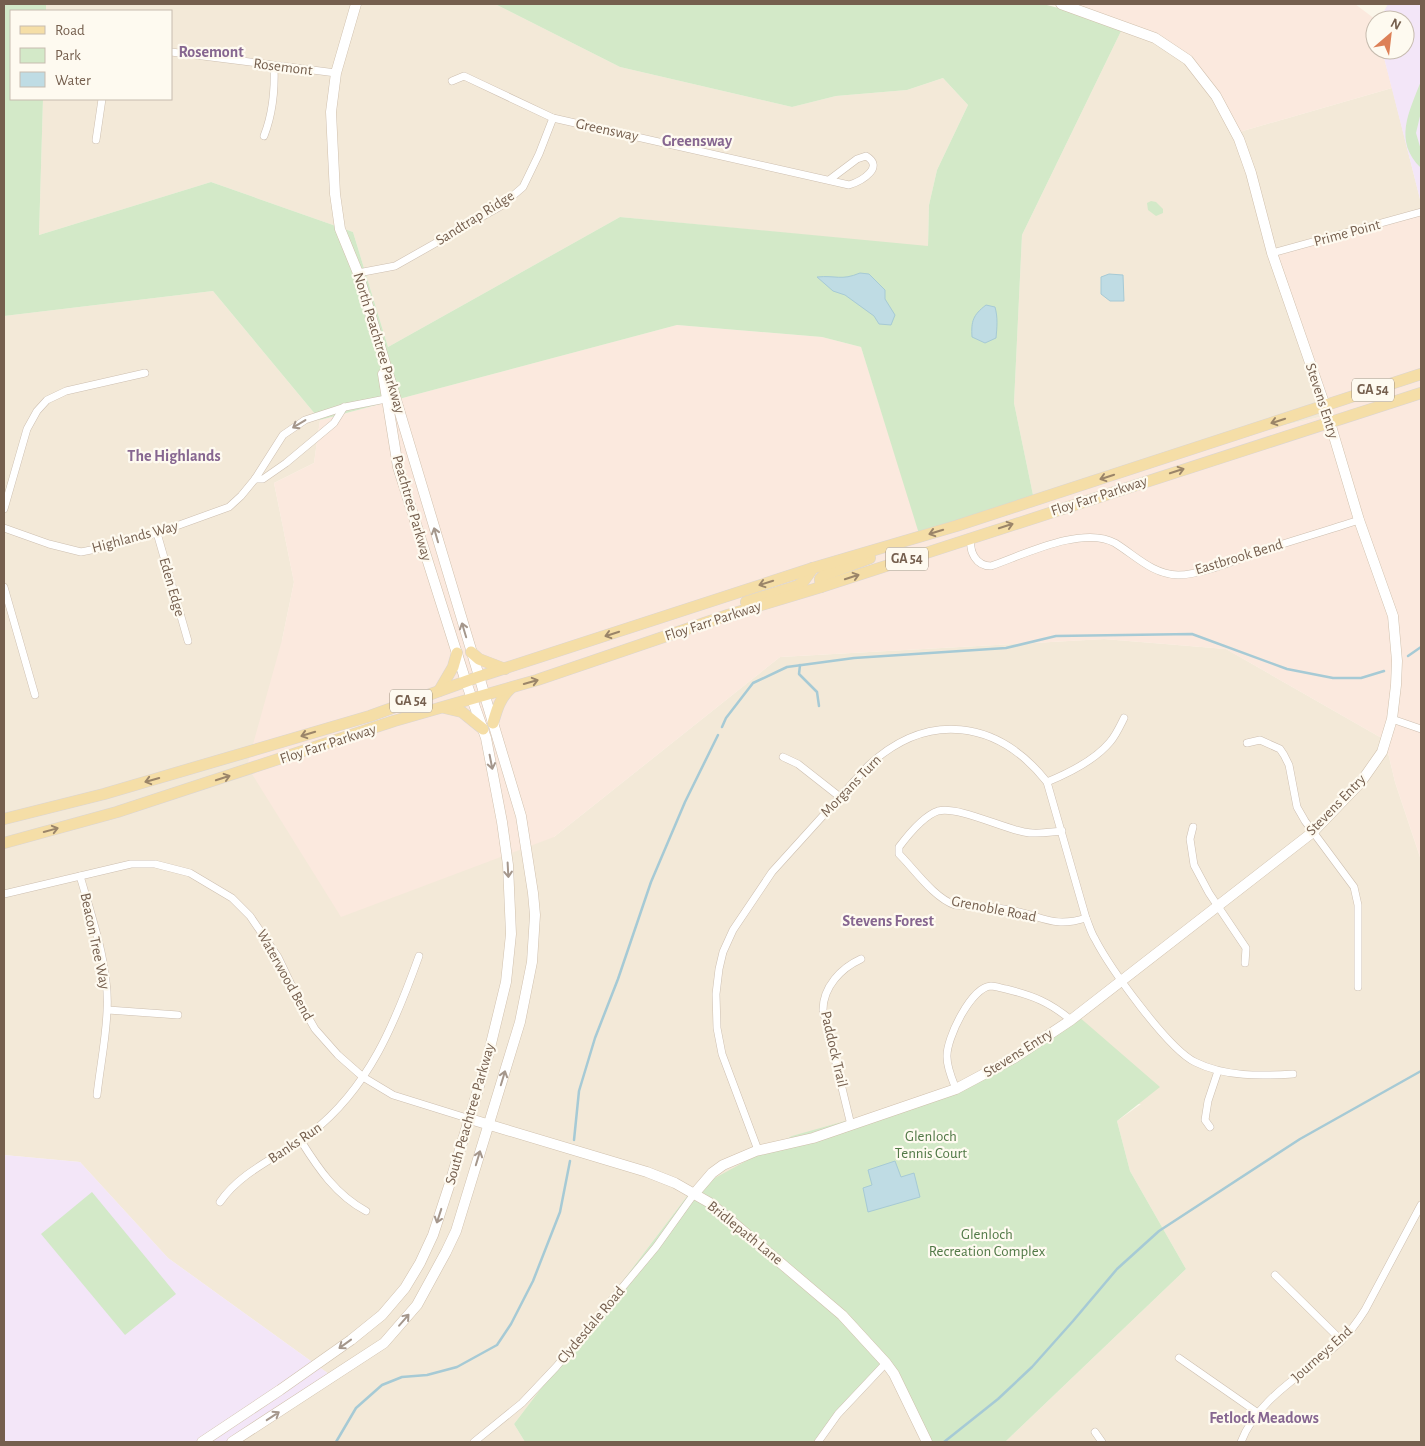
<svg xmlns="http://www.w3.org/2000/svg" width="1425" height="1446" viewBox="0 0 1425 1446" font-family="'Alegreya Sans',sans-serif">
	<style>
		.residential { fill: #f3e9d8 }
		.commercial { fill: #fbe9de }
		.education { fill: #f3e6f8 }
		.green { fill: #d3e9c8 }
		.water { fill: #bfdce4; stroke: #a6cad5 }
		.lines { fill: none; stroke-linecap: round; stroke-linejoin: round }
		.stream { stroke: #a6cad5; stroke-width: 2.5 }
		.street-casing { stroke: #cdbfb0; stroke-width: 8 }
		.secondary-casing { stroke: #d0c0ad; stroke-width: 11 }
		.primary-casing { stroke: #dbd5d1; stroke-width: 12 }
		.street { stroke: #fff; stroke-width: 7 }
		.secondary { stroke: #fff; stroke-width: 10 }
		.primary { stroke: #f5dea7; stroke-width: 11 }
		.oneway { stroke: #9b8569 }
		.oneway2 { stroke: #a5978c }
		.labels { text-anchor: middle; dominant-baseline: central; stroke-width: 4.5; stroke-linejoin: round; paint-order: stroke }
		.shield { fill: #fefaf0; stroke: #9e8e7f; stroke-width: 1 }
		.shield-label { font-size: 14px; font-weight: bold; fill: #755f4e }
		.street-label { font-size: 15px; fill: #755f4e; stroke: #fefaf0 }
		.park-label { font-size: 15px; fill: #527947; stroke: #fefaf0 }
		.neighbourhood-label { font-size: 16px; font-weight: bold; fill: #866690; stroke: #fefaf0 }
	</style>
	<rect width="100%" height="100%" fill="#fbf6ea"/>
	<g class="residential">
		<path d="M 46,4 L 495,4 L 620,67 L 792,107 L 836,96 L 907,90 L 943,78 L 968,105 L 937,170 L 929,205 L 928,247 L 620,217 L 388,347 L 353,232 L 211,182 L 39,235 L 43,99 L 171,99 L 171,11 L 46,11 Z"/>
		<path d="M 1124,25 L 1188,60 L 1236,133 L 1392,88 L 1421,203 L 1421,212 L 1289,292 L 1320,417 L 1184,448 L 1033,495 L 1014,403 L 1022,235 Z"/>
		<path d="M 213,291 L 320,420 L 314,463 L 274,483 L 294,582 L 282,640 L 554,837 L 780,657 L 1104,639 L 1226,649 L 1385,740 L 1395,782 L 1421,860 L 1421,1442 L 1005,1442 L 1186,1269 L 1130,1171 L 1117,1121 L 1141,1104 L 948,1092 L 691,1191 L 514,1424 L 525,1442 L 230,1442 L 333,1377 L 168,1258 L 80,1162 L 4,1155 L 4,316 Z"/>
		<path d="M 876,1353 L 892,1369 L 925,1442 L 813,1442 L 845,1402 Z"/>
	</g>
	<g class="commercial">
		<path d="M 1063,4 L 1355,4 L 1375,19 L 1375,50 L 1382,50 L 1392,88 L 1236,133 L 1216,96 L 1165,44 Z"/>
		<path d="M 1421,212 L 1421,860 L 1395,782 L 1385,740 L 1226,649 L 1104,639 L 780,657 L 554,837 L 341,917 L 247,766 L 282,640 L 294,582 L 274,483 L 314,463 L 320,420 L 677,325 L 822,337 L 861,347 L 921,537 L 1033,495 L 1184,448 L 1320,417 L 1289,292 L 1272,253 Z"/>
	</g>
	<g class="education">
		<path d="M 1388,4 L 1421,4 L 1421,203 L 1382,50 L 1405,50 L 1405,20 L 1379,20 Z"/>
		<path d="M 4,1155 L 80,1162 L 168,1258 L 333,1377 L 233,1442 L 4,1442 Z"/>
	</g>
	<g class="green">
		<path d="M 4,4 L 46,4 L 46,11 L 11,11 L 11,99 L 43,99 L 39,235 L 211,182 L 353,232 L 388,347 L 620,217 L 928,246 L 929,205 L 937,170 L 968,105 L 943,78 L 907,90 L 836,96 L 792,107 L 620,67 L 495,4 L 1043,4 L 1124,25 L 1022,235 L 1014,403 L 1033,495 L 920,537 L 861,347 L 822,337 L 677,325 L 320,420 L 213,291 L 4,316 Z"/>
		<path d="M 1421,81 L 1421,112 L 1416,133 L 1421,150 L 1421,168 C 1393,141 1409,112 1421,81 Z"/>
		<path d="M 1151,201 L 1156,202 L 1163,209 L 1163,213 L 1156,216 L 1148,210 L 1147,203 Z"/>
		<path d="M 1078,1016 L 1160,1087 L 1117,1121 L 1130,1171 L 1186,1269 L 1005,1442 L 925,1442 L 884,1361 L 845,1402 L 813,1442 L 525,1442 L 514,1424 L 691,1191 L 792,1136 L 948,1092 Z"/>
		<path d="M 92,1192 L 176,1294 L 125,1335 L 41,1234 Z"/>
	</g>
	<g class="water">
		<path d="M 860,273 L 869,274 L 885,290 L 885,299 L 895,315 L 891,325 L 879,324 L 874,316 L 845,295 L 833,291 L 817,277 C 836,275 841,281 860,273 Z"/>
		<path d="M 1109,274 L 1123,275 L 1124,301 L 1110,301 L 1101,294 L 1101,277 Z"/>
		<path d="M 986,305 L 995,307 C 998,318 997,327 996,338 L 985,343 L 972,337 C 971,321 973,315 986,305 Z"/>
		<path d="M 895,1161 L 901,1177 L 914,1173 L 920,1197 L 868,1212 L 863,1188 L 872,1185 L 868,1170 Z"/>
	</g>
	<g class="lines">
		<g class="stream">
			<path d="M 1408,656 L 1421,647"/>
			<path d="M 800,665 L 799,674 L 817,692 L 819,706"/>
			<path d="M 722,727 L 726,718 L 753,683 L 787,667 L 854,658 L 1006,648 L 1056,636 L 1192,634 L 1287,669 L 1333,678 L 1361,678 L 1384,671"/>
			<path d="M 574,1140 L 579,1091 L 595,1038 L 618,979 L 651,882 L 685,802 L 718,735"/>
			<path d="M 336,1442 L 356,1408 L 382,1385 L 402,1377 L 427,1375 L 457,1367 L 497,1345 L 511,1324 L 533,1281 L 560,1212 L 570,1161"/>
			<path d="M 944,1442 L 998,1399 L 1032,1367 L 1073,1321 L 1117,1269 L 1159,1231 L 1300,1139 L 1421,1071"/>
		</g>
		<g class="street-casing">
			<g id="street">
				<path d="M 171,52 L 336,73"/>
				<path d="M 452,81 L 464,76 L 553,118 L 849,185 C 862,181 885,167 866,156 L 857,159 L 829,180"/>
				<path d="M 264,136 C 273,113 275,90 274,66"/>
				<path d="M 96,140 L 102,99"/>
				<path d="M 1272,253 L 1421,212"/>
				<path d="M 358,273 L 395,266 L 501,206 L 523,187 L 539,154 L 553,118"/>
				<path d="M 255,479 L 263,479 L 286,463 L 334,423 L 344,407"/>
				<path d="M 4,509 L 27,429 L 37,411 L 47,400 L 66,391 L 145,373"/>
				<path d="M 4,528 L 49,544 L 81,552 L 96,549 L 157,533 L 229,507 L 241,496 L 255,479 L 283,435 L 305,420 L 345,407 L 391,398"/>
				<path d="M 157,533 L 188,641"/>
				<path d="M 971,538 C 969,552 976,566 991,566 C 1023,555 1083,525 1115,543 C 1136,556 1152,574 1178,575 C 1202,575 1238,559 1261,551 C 1294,540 1326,531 1359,520"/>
				<path d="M 4,587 L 35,695"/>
				<path d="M 1392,719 L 1421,729"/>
				<path d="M 1247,743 L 1260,740 L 1280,749 L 1284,755 L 1289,765 L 1297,807 L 1305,821 L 1354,887 L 1358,905 L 1358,987"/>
				<path d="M 783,757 L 798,764 L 840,797"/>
				<path d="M 1047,782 C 1069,773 1095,760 1110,742 C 1116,735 1120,726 1124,718"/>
				<path d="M 1193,827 L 1190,839 L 1194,865 L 1209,893 L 1246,948 L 1245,963"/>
				<path d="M 1062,831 C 1049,832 1037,835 1024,832 C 1002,828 958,806 938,811 C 923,816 908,835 899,847 L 899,854 C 915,870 934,898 955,905 C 975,906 995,906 1014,911 C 1044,917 1054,928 1086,918"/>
				<path d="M 80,876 C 92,917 110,970 107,1011 C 106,1039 100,1067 97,1095"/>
				<path d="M 4,894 L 131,864 L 155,864 L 190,873 L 232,898 L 250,916 L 278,957 L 299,1001 L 315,1029 L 338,1055 L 363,1077 L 393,1095 L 470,1119"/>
				<path d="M 108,1010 L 178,1015"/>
				<path d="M 956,1089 C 952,1079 947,1068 947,1057 C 946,1039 971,987 991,986 C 995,986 1001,988 1006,989 C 1034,996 1049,1002 1071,1020"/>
				<path d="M 851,1125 L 823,1010 C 823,987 841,968 861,959"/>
				<path d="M 1210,1127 L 1205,1120 L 1208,1101 L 1218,1071"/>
				<path d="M 301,1141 C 318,1168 336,1195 366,1211"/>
				<path d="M 758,1150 L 722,1054 L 717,1028 L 716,994 L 719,969 L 723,952 L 733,930 L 772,872 L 868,766 C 927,711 997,719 1047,782 L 1086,918 C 1089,925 1091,933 1095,939 C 1110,968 1168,1049 1195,1062 C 1225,1077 1261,1076 1293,1074"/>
				<path d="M 220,1202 C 242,1170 281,1156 311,1133 C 369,1088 395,1023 419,956"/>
				<path d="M 1275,1275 L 1341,1340"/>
				<path d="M 1179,1358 L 1258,1413"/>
				<path d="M 1095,1432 L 1102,1442"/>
				<path d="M 474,1442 L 522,1403 L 556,1367 L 656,1247 L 694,1194"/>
				<path d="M 818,1442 L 838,1414 L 886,1363"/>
				<path d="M 1241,1442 C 1258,1397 1308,1372 1341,1341 C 1350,1332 1358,1321 1365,1310 L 1421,1205"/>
			</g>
		</g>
		<g class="secondary-casing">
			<g id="secondary">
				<path d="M 470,1119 L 647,1172 L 675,1183 L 710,1203 L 842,1315 L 886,1363 L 894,1374 L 927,1442"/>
				<path d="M 694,1194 L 712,1173 L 723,1165 L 756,1151 L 813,1138 L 956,1089 L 1014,1058 L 1071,1020 L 1313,832 L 1361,782 L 1382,752 L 1392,719 L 1396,685 L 1397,661 L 1393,616 L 1359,520 L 1325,406 L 1272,253 L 1251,173 L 1239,139 L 1216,96 L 1188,60 L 1155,38 L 1061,4"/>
				<path d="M 202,1442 L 280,1390 L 351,1340 L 382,1315 L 405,1288 L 420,1263 L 433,1235 L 450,1183 L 488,1056 L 506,982 L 511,934 L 508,865 L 502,822 L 486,738 L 466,682 L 398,467 L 383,374"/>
				<path d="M 232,1442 L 384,1343 L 417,1305 L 446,1252 L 456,1231 L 520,1022 L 532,962 L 535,915 L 533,893 L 521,816 L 358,273 L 340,229 L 335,194 L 331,112 L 336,73 L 356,4"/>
			</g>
		</g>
		<g class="primary-casing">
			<g id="primary">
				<path d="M 821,587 L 820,579 L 824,575 L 870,558"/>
				<path d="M 746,602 L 797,586 L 803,582 L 813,568"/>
				<path d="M 471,652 L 479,659 L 505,669"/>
				<path d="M 439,691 L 453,667 L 457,653"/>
				<path d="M 445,708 L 462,712 L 483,729"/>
				<path d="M 493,723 C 497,709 500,698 511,688"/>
				<path d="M 4,819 L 104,794 L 370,716 L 478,677 L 813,568 L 956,526 L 1421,374"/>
				<path d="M 4,843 L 117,812 L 394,721 L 537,680 L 728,615 L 821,587 L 1421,393"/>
			</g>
		</g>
		<use href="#street" class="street"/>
		<use href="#secondary" class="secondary"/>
		<use href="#primary" class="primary"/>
	</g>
	<defs><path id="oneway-shaft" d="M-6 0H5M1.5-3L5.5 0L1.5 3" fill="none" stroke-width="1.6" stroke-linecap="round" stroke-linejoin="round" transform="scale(1.25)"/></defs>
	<g class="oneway">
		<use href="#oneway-shaft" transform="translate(1278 421) rotate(162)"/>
		<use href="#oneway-shaft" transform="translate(1177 471) rotate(-18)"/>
		<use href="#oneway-shaft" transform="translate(1107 477) rotate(162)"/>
		<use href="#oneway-shaft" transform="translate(1006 526) rotate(-18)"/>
		<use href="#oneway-shaft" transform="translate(936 532) rotate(163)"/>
		<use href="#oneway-shaft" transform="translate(852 577) rotate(-18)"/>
		<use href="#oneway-shaft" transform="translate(766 583) rotate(162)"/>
		<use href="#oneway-shaft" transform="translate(612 634) rotate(162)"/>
		<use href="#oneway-shaft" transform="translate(531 682) rotate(-16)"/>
		<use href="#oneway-shaft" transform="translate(308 734) rotate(163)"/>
		<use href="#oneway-shaft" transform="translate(223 778) rotate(-18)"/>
		<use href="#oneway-shaft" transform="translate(152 780) rotate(164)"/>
		<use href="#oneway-shaft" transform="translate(51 830) rotate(-15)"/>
	</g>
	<g class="oneway2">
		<use href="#oneway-shaft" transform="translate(299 424) rotate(149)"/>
		<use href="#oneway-shaft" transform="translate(436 535) rotate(-106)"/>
		<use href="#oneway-shaft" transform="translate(464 630) rotate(-107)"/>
		<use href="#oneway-shaft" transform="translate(491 762) rotate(79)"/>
		<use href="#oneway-shaft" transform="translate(508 870) rotate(87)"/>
		<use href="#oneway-shaft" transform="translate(503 1078) rotate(-73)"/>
		<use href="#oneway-shaft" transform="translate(478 1158) rotate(-73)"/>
		<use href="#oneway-shaft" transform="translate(439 1216) rotate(108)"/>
		<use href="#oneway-shaft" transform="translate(404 1320) rotate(-49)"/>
		<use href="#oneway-shaft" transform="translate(345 1344) rotate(144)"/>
		<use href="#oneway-shaft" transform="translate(273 1416) rotate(-33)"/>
	</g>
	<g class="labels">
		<g class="shield">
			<rect x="1352" y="378.5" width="42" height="23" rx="4"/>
			<rect x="886" y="547.5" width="42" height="23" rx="4"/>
			<rect x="390" y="689.5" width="42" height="23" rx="4"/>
		</g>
		<g class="shield-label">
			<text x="1373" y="390">GA 54</text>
			<text x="907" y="559">GA 54</text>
			<text x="411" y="701">GA 54</text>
		</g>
		<g class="street-label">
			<text transform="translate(283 67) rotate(7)">Rosemont</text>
			<text transform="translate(607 130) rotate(12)">Greensway</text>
			<text transform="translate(475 218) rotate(-32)">Sandtrap Ridge</text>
			<text transform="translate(1347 233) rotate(-15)">Prime Point</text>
			<text transform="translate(379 343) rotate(73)">North Peachtree Parkway</text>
			<text transform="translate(1322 401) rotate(72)">Stevens Entry</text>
			<text transform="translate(1099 496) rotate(-18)">Floy Farr Parkway</text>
			<text transform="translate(412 508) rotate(74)">Peachtree Parkway</text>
			<text transform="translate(135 537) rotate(-15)">Highlands Way</text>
			<text transform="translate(1239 557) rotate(-17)">Eastbrook Bend</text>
			<text transform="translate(172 587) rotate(74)">Eden Edge</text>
			<text transform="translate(713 621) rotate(-18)">Floy Farr Parkway</text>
			<text transform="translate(328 744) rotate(-18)">Floy Farr Parkway</text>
			<text transform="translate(851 786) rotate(-46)">Morgans Turn</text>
			<text transform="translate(1336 805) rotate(-46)">Stevens Entry</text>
			<text transform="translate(994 909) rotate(11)">Grenoble Road</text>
			<text transform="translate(95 941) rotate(78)">Beacon Tree Way</text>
			<text transform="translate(285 975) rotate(61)">Waterwood Bend</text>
			<text transform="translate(834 1049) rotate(77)">Paddock Trail</text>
			<text transform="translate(1018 1053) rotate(-32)">Stevens Entry</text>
			<text transform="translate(470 1114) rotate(-74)">South Peachtree Parkway</text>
			<text transform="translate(295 1143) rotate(-34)">Banks Run</text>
			<text transform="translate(745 1233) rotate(39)">Bridlepath Lane</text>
			<text transform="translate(591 1325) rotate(-50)">Clydesdale Road</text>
			<text transform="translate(1322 1354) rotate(-42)">Journeys End</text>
		</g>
		<g class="park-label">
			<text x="931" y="1136">Glenloch<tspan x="931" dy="17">Tennis Court</tspan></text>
			<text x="987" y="1234">Glenloch<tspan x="987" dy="17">Recreation Complex</tspan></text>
		</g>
		<g class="neighbourhood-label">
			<text x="211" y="52">Rosemont</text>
			<text x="697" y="141">Greensway</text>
			<text x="174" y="456">The Highlands</text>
			<text x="888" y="921">Stevens Forest</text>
			<text x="1264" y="1418">Fetlock Meadows</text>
		</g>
	</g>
	<rect width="1425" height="1446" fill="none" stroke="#755f4e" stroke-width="10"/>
	<rect x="10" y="10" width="162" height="90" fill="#fefaf0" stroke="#c7bcaf"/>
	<rect x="20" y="26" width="25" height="8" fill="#f5dea7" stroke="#c7bcaf"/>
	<text x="55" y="35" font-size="15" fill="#755f4e">Road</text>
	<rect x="20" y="48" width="25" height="15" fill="#d3e9c8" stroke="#c7bcaf"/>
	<text x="55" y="60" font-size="15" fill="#755f4e">Park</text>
	<rect x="20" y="72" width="25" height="15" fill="#bfdce4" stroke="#c7bcaf"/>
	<text x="55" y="85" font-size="15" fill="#755f4e">Water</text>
	<g transform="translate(1390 35) rotate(28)"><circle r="24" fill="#fefaf0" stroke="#c7bcaf"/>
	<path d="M0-4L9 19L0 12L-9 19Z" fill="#dd8057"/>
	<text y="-8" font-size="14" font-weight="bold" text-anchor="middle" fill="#755f4e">N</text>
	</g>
</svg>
